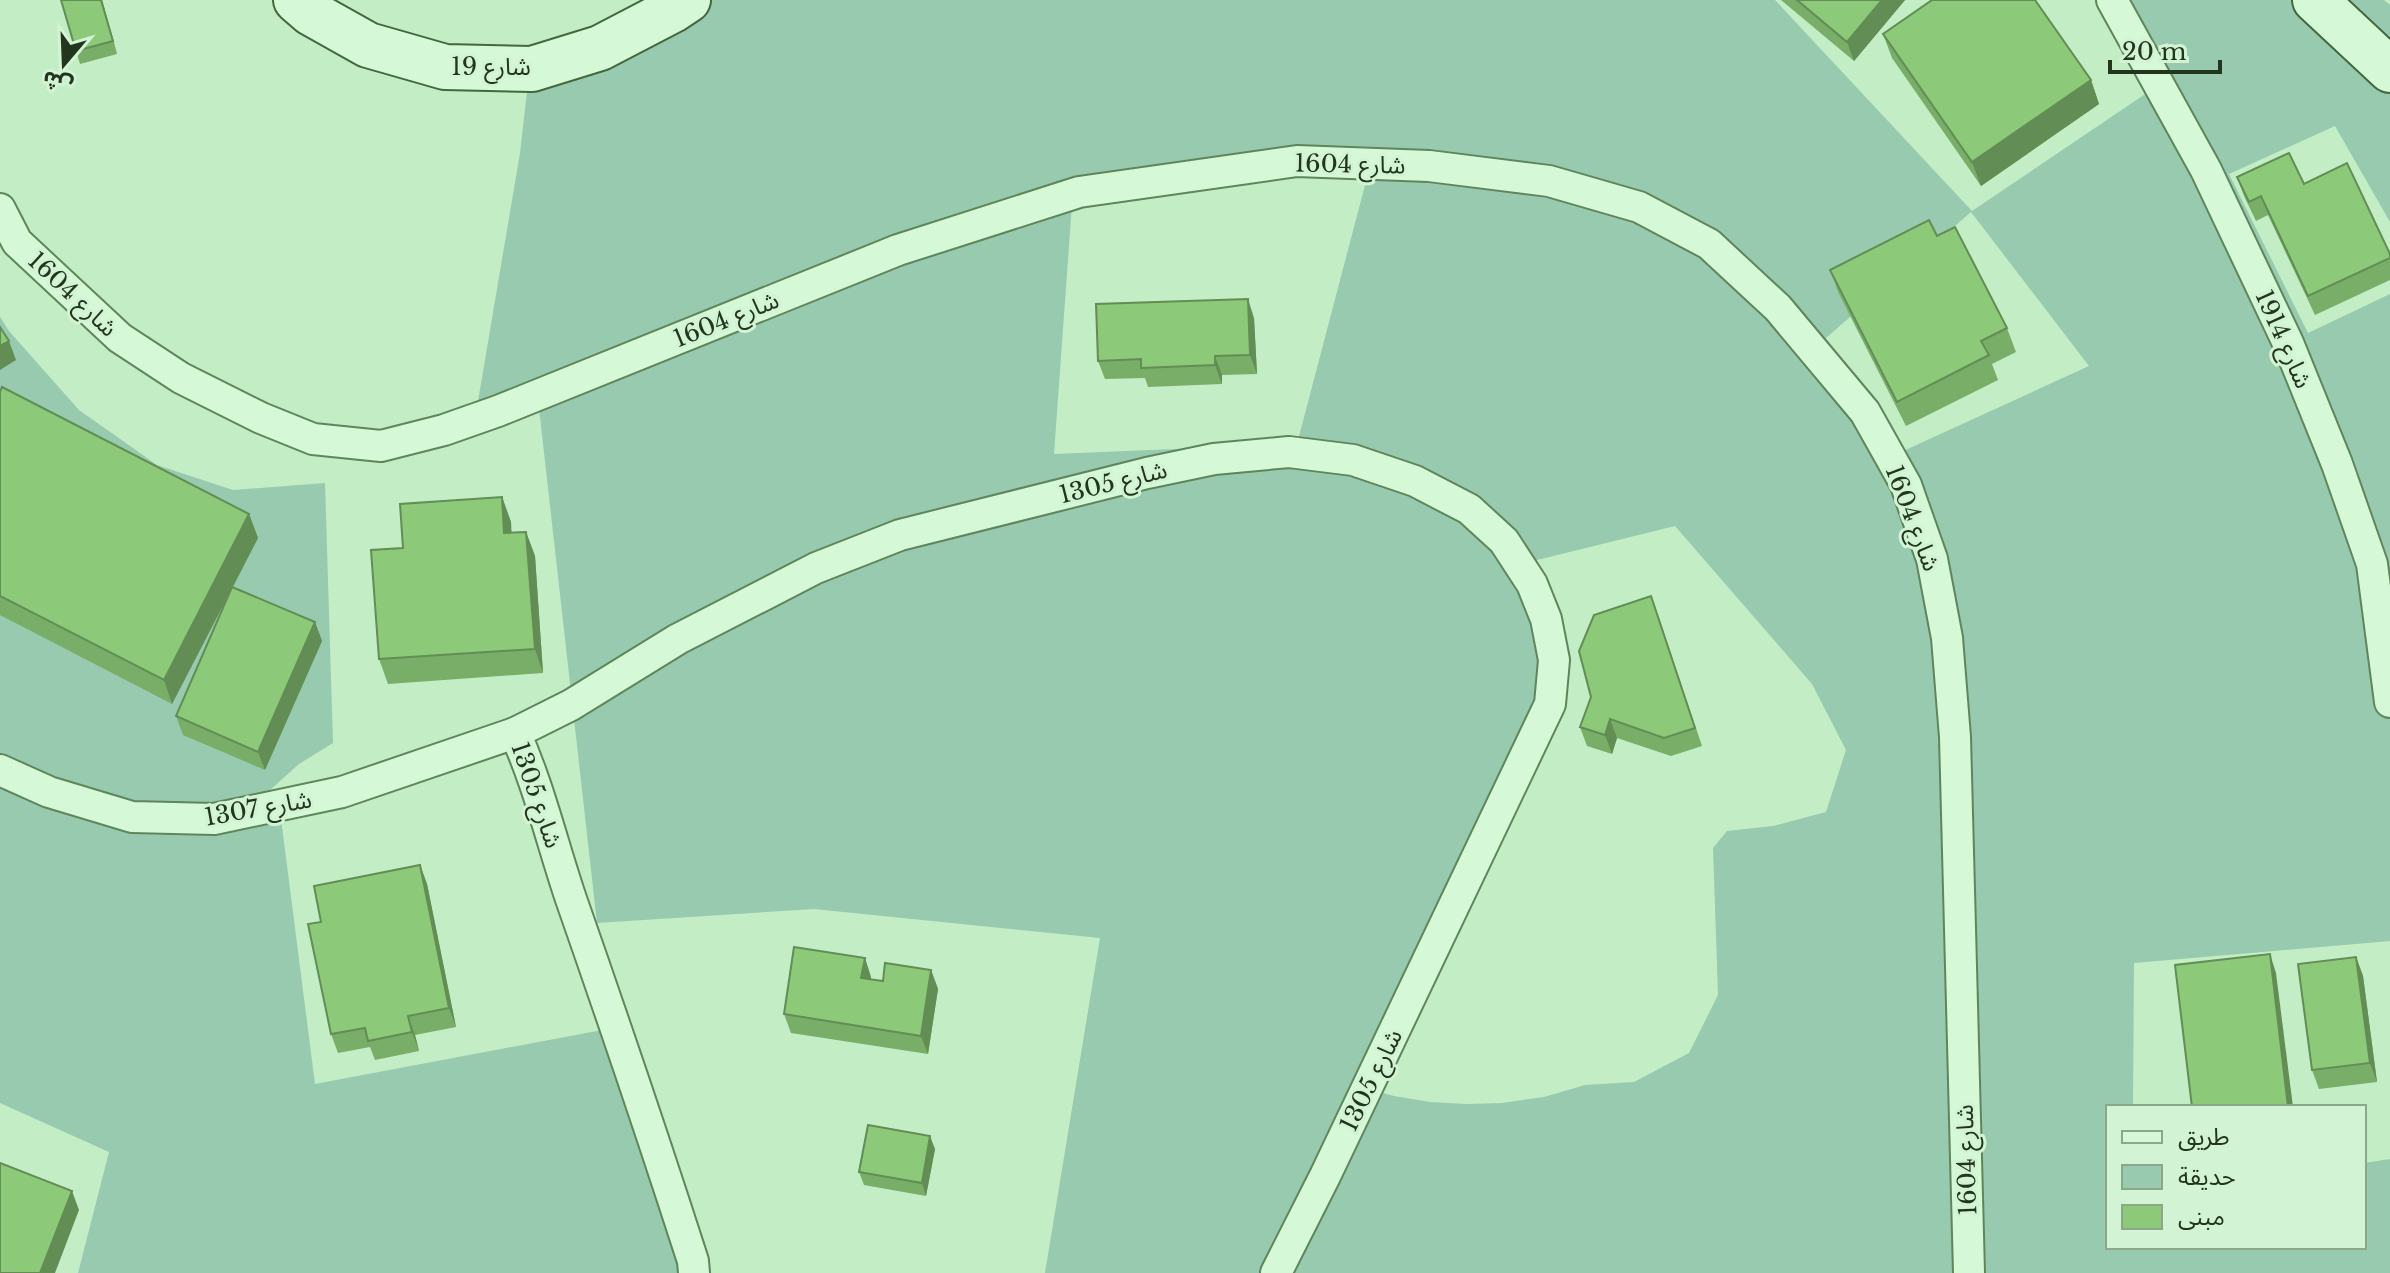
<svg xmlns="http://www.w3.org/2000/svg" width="2390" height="1273" viewBox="0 0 2390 1273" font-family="'Libre Baskerville','Noto Sans Arabic',serif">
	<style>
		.green { fill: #97caaf; fill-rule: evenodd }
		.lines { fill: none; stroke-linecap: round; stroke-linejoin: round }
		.street-casing { stroke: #5f865a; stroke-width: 34 }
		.secondary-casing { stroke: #43683d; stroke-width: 48 }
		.street { stroke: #d5f8d7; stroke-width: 30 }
		.secondary { stroke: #d5f8d7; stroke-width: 44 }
		.wall { fill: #78ae68 }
		.shaded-wall { fill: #628d55 }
		.building { fill: #8cca79; stroke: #628d55; stroke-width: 2 }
		.labels { text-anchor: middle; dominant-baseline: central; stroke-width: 6; stroke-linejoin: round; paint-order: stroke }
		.street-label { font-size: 24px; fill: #22361e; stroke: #d2f4d4 }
	</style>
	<rect width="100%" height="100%" fill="#c3edc5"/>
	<g class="green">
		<path d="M 676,0 L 1775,0 L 1972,211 L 2166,80 L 2110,0 L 2384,0 L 2390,5 L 2390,222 L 2335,126 L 2229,174 L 2308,333 L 2390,294 L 2390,941 L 2134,963 L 2133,1107 L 2108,1107 L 2108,1247 L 2364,1247 L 2364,1163 L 2390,1159 L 2390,1273 L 1045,1273 L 1100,938 L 814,909 L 597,923 L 539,408 L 475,419 L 520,153 L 532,48 ZM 1370,166 L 1297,444 L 1054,454 L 1072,204 ZM 1971,212 L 2089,366 L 1888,458 L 1819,344 ZM 1675,526 L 1812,684 L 1846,750 L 1826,812 L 1773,826 L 1727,831 L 1713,848 L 1718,995 L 1689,1053 L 1634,1082 L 1585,1085 L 1544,1097 L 1502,1103 L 1466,1104 L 1430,1102 L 1394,1096 L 1360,1087 L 1541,714 L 1542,676 L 1528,601 L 1513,566 Z"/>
		<path d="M 0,317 L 9,331 L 79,410 L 157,465 L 233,490 L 325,483 L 333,743 L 299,764 L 270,790 L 280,811 L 315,1084 L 618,1027 L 702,1273 L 78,1273 L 109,1152 L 0,1103 Z"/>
	</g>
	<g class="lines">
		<g class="street-casing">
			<g id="street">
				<path d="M 2112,0 L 2206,170 L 2288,343 L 2337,464 L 2372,564 L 2390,702"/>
				<path d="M 0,209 L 17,242 L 120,338 L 181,378 L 261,418 L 313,439 L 381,446 L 444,430 L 498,411 L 898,250 L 1079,192 L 1297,161 L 1429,166 L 1549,181 L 1639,207 L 1709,244 L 1778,308 L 1865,412 L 1906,485 L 1932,559 L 1947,638 L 1955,737 L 1969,1273"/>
				<path d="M 0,770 L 49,792 L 132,817 L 214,819 L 342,792 L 515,733"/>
				<path d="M 694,1273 L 693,1261 C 654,1140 613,1019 571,899 C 552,843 539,786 515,733 L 571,705 L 678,639 L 816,568 L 900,535 L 1147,473 L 1214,459 L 1289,452 L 1353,460 L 1415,481 L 1469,509 L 1504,541 L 1532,584 L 1546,619 L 1554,660 L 1550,704 L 1325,1176 L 1276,1273"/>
			</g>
		</g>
		<g class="secondary-casing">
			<g id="secondary">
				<path d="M 296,0 L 311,13 L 368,45 L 445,67 L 532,69 L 600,48 L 673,10 L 688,0"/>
				<path d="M 2315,0 L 2390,70"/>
			</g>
		</g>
		<use href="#street" class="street"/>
		<use href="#secondary" class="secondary"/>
	</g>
	<g class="wall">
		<path d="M 61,0 L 102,0 L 117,54 L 80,64 Z"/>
		<path d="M 1781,0 L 1905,0 L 1854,61 Z"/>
		<path d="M 1883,34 L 2091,80 L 2099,104 L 1981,186 L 1892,58 Z"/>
		<path d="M 2237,177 L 2304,184 L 2390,254 L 2390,280 L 2315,315 L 2268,215 L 2256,221 L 2244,196 Z"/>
		<path d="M 1937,236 L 2007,328 L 2016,352 L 1992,364 L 1998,380 L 1906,426 L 1839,294 L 1830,270 Z"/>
		<path d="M 1254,318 L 1257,374 L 1222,375 L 1222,384 L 1148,387 L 1145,378 L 1105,379 L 1098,361 Z"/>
		<path d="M 0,392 L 249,514 L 258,538 L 233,587 L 315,622 L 322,641 L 265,770 L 183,735 L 176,716 L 231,590 L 172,704 L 0,615 Z"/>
		<path d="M 502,497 L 511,522 L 511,533 L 526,532 L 535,556 L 543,673 L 388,684 L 379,659 Z"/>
		<path d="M 1658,615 L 1702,746 L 1671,756 L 1617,738 L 1612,754 L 1587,746 L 1580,727 Z"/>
		<path d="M 420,865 L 427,884 L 456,1027 L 415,1035 L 419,1051 L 375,1060 L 370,1047 L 338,1053 L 331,1034 L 321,922 Z"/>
		<path d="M 2356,957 L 2363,976 L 2377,1082 L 2319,1089 L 2312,1070 Z"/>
		<path d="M 865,958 L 871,979 L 883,981 L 931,970 L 938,989 L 928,1054 L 791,1033 L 784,1014 Z"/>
		<path d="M 935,1149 L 926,1196 L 864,1185 L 859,1172 Z"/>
	</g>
	<g class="shaded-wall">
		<path d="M 101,0 L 102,0 L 117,54 L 113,41 Z"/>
		<path d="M 1882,0 L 1905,0 L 1854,61 L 1847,42 Z"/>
		<path d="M 2091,80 L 2099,104 L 1981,186 L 1972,162 Z"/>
		<path d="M 1248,299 L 1254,318 L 1257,374 L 1250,355 Z"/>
		<path d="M 9,341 L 16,360 L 0,370 L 0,346 Z"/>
		<path d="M 1215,356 L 1222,375 L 1222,384 L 1215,365 Z"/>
		<path d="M 502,497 L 511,522 L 513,558 L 504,533 Z"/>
		<path d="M 249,514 L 258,538 L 172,704 L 164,680 Z"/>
		<path d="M 526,532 L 535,556 L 543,673 L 535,649 Z"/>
		<path d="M 315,622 L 322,641 L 265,770 L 258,752 Z"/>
		<path d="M 1610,719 L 1617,738 L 1612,754 L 1605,735 Z"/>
		<path d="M 420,865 L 427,884 L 456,1027 L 449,1008 Z"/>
		<path d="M 2270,954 L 2276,973 L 2293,1107 L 2288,1107 Z"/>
		<path d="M 2356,957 L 2363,976 L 2377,1082 L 2370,1063 Z"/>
		<path d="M 865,958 L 871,977 L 868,997 L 861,978 Z"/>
		<path d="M 931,970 L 938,989 L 928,1054 L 921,1036 Z"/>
		<path d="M 408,1016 L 415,1035 L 419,1051 L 412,1032 Z"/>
		<path d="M 930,1136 L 935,1149 L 926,1196 L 922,1183 Z"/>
		<path d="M 72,1191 L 79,1210 L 55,1273 L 40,1273 Z"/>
	</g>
	<g class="building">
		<path d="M 61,0 L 101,0 L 113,41 L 76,51 Z"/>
		<path d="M 1797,0 L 1882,0 L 1847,42 Z"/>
		<path d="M 1932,0 L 2035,0 L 2091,80 L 1972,162 L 1883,34 Z"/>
		<path d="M 2289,153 L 2304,184 L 2347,163 L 2390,254 L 2390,258 L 2308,296 L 2261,196 L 2249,202 L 2237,177 Z"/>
		<path d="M 1929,220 L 1937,236 L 1955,227 L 2007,328 L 1981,341 L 1989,355 L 1897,402 L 1830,270 Z"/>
		<path d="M 1248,299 L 1250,355 L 1215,356 L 1215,365 L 1141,368 L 1141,359 L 1098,361 L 1096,304 Z"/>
		<path d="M 0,327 L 9,341 L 0,346 Z"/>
		<path d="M 2,387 L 249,514 L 164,680 L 0,596 L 0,392 Z"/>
		<path d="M 502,497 L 504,533 L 526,532 L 535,649 L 379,659 L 371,550 L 403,548 L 400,504 Z"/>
		<path d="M 232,587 L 315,622 L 258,752 L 176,716 Z"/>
		<path d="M 1651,596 L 1695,728 L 1664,738 L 1610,719 L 1605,735 L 1580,727 L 1591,697 L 1579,651 L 1594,615 Z"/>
		<path d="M 420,865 L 449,1008 L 408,1016 L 412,1032 L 368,1041 L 365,1028 L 331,1034 L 308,924 L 321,922 L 314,886 Z"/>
		<path d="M 794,947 L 865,958 L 861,978 L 883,981 L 885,963 L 931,970 L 921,1036 L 784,1014 Z"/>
		<path d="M 2270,954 L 2288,1107 L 2192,1107 L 2175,965 Z"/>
		<path d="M 2356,957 L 2370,1063 L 2312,1070 L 2298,964 Z"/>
		<path d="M 868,1125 L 930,1136 L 922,1183 L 859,1172 Z"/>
		<path d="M 0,1163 L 72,1191 L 40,1273 L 0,1273 Z"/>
	</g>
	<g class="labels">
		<g class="street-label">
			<text x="491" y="66">شارع 19</text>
			<text transform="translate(1350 164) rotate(1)">شارع 1604</text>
			<text transform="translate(73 294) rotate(43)">شارع 1604</text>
			<text transform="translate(726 319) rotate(-22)">شارع 1604</text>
			<text transform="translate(2284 339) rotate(66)">شارع 1914</text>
			<text transform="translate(1113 482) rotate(-14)">شارع 1305</text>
			<text transform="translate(1913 518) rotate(69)">شارع 1604</text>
			<text transform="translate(537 795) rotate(71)">شارع 1305</text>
			<text transform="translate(258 808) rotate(-10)">شارع 1307</text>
			<text transform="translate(1371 1080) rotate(-64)">شارع 1305</text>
			<text transform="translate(1966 1160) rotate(-92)">شارع 1604</text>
		</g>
	</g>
	<rect x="2106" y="1105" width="260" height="144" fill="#d2f4d4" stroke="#8ca88b" stroke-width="2"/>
	<rect x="2122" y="1131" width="40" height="12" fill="#d5f8d7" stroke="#8ca88b" stroke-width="2"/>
	<text x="2178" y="1145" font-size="24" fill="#22361e">طريق</text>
	<rect x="2122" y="1165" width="40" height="24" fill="#97caaf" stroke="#8ca88b" stroke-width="2"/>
	<text x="2178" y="1185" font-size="24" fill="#22361e">حديقة</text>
	<rect x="2122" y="1205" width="40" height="24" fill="#8cca79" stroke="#8ca88b" stroke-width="2"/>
	<text x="2178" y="1225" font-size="24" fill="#22361e">مبنى</text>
	<g transform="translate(64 64) rotate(199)" stroke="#d2f4d4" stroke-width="6" paint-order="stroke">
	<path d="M0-6L14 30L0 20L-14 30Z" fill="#22361e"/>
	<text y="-12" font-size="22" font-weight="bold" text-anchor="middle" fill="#22361e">ش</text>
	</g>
	<path d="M2110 60v12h110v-12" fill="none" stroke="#22361e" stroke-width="4"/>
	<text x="2122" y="60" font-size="24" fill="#22361e" stroke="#d2f4d4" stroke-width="6" paint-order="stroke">20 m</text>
</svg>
